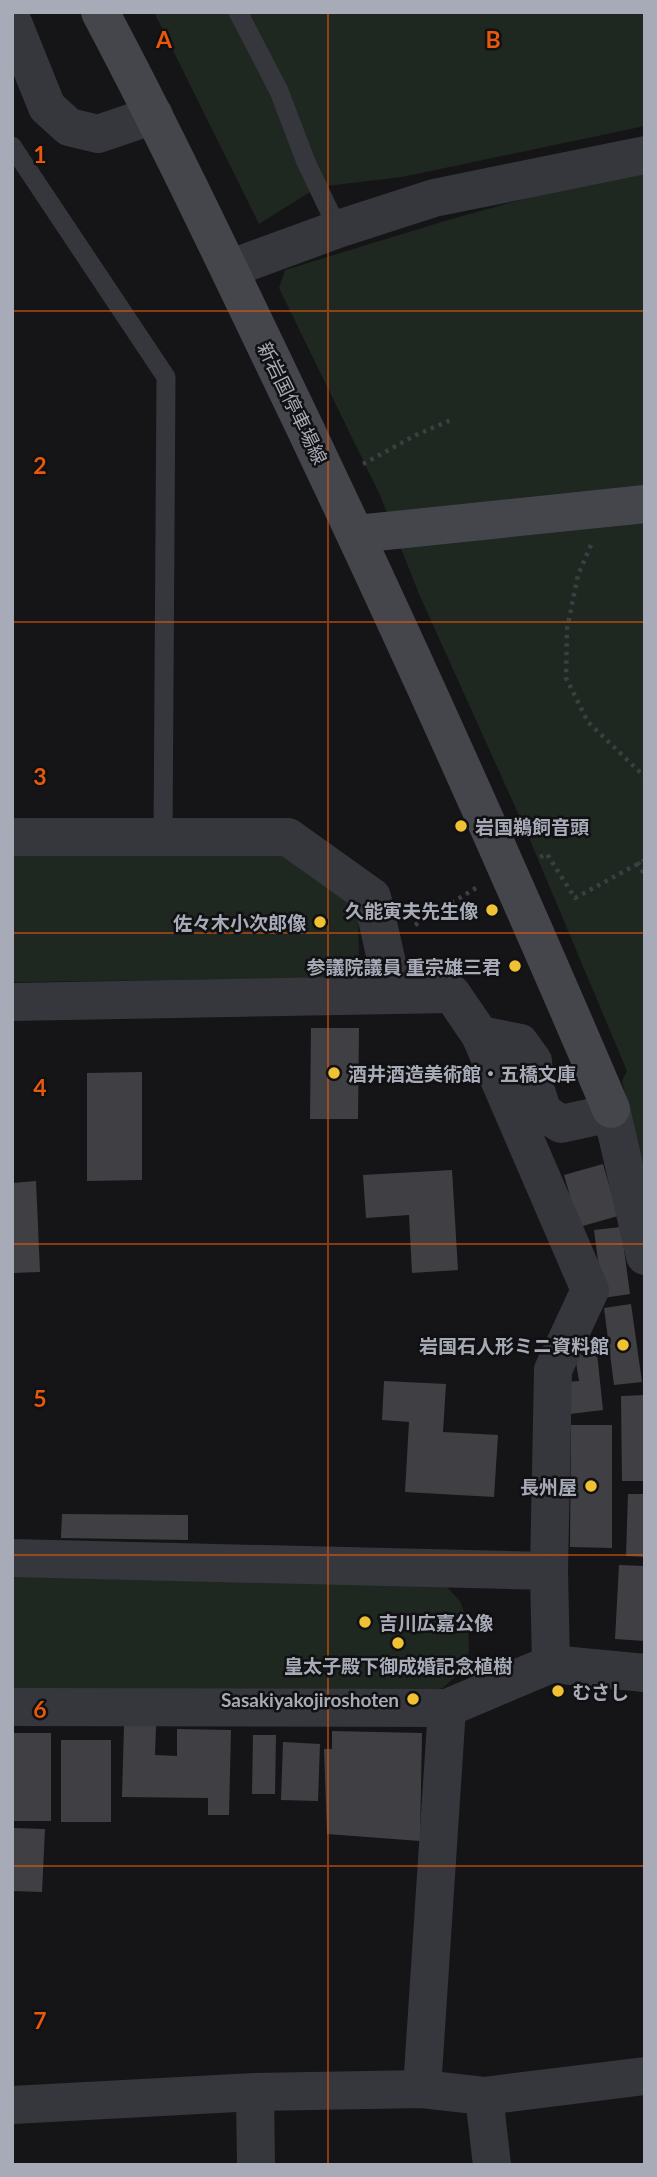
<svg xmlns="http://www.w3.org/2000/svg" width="657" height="2177" viewBox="0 0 657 2177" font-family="Lato,'Noto Sans JP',sans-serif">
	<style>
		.green { fill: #1f2721 }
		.building { fill: #404044 }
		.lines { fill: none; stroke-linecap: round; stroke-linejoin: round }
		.path { stroke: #3c3e43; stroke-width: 4.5; stroke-dasharray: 3.5 5; stroke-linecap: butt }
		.lane { stroke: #36373c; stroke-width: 19 }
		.street { stroke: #36373c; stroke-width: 38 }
		.secondary { stroke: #44464c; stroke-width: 38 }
		.grid { fill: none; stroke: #e8590c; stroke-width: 2; stroke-opacity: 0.55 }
		.poi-dot { fill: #f1c134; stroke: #111012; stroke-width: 2.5 }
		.labels { text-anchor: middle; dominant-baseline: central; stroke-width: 5; stroke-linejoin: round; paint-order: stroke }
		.street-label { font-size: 19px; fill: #a7abb7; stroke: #111012 }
		.poi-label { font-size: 19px; font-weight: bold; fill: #a7abb7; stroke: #111012; text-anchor: end }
		.grid-label { font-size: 23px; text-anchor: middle; font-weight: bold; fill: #e8590c; stroke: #111012; stroke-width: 5; stroke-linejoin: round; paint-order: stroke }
	</style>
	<rect width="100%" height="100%" fill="#151517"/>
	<g class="green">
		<path d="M 154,12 L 645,12 L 645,126 L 402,177 L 318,187 L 259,224 Z"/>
		<path d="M 645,165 L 645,1173 L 622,1081 L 627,1071 L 527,833 L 419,594 L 380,495 L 279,288 L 285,270 L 448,220 Z"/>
		<path d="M 12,851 L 292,853 L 358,901 L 359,965 L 346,978 L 12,982 Z"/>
		<path d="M 12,1574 L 443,1583 L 460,1601 L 468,1622 L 469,1652 L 458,1674 L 443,1688 L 426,1692 L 12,1690 Z"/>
	</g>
	<g class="building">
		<path d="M 311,1028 L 359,1028 L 358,1119 L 310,1119 Z"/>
		<path d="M 142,1072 L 142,1180 L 87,1181 L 87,1073 Z"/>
		<path d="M 603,1164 L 618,1216 L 579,1227 L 564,1175 Z"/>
		<path d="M 452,1170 L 458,1270 L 412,1273 L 409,1215 L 366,1218 L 363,1175 Z"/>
		<path d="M 36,1181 L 40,1272 L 12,1273 L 12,1183 Z"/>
		<path d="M 621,1227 L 630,1294 L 603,1298 L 594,1230 Z"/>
		<path d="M 631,1304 L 642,1382 L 614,1385 L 604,1308 Z"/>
		<path d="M 597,1353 L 603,1410 L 570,1414 L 566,1382 L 579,1381 L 575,1356 Z"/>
		<path d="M 384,1381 L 446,1384 L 443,1432 L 498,1435 L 494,1497 L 405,1492 L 409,1422 L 382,1420 Z"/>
		<path d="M 645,1395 L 645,1481 L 622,1481 L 621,1396 Z"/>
		<path d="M 571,1425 L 612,1425 L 612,1548 L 570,1547 Z"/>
		<path d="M 628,1494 L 645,1494 L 645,1557 L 626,1556 Z"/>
		<path d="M 62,1514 L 188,1515 L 188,1540 L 61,1538 Z"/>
		<path d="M 619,1565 L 645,1566 L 645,1641 L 615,1639 Z"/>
		<path d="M 124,1726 L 156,1726 L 155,1755 L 177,1756 L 177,1729 L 231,1730 L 229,1815 L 208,1815 L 208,1798 L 122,1797 Z"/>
		<path d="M 332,1731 L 422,1733 L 420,1841 L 327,1834 L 324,1749 L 332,1749 Z"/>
		<rect x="12" y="1733" width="39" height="88"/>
		<path d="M 253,1735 L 276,1735 L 275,1794 L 252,1794 Z"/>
		<rect x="61" y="1740" width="50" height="82"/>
		<path d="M 283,1742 L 320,1744 L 318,1801 L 281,1800 Z"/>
		<path d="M 12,1828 L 45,1829 L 42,1892 L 12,1891 Z"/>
	</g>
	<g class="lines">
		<g class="path">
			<path d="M 363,464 L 416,435 L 451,420"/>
			<path d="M 591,545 L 578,575 L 567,629 L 566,678 L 588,722 L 645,777"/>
			<path d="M 540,857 L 547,854 L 575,898 L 645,860"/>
			<path d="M 638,862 L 645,876"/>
			<path d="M 415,925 L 476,888"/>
		</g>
		<g class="lane">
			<path d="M 238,12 L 279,91 L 306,162 L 338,229"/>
			<path d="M 12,146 L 166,377 L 163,837"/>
		</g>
		<g class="street">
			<path d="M 12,20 L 47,107 L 69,127 L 98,134 L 154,115"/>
			<path d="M 229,269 L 338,229 L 434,198 L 645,155"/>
			<path d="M 12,837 L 288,837 L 372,897 L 394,994"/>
			<path d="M 12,1002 L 452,994 L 480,1035 L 590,1290 L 553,1370 L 549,1571 L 551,1664"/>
			<path d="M 480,1035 L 520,1043 L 533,1061 L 535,1088 L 543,1112 L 561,1124 L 593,1117 L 611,1109 L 645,1256"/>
			<path d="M 12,1558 L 549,1571"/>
			<path d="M 12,1707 L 447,1708 L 551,1664 L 645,1673"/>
			<path d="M 422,2089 L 447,1708"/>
			<path d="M 255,2092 L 256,2165"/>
			<path d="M 484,2096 L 492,2165"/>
			<path d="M 12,2105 L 255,2092 L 422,2089 L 484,2096 L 645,2076"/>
		</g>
		<g class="secondary">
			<path d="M 100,12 C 160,125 215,240 270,355 C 390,604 503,855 611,1109"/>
			<path d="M 357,534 L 645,504"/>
		</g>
	</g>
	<path class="grid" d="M 328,12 L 328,2165M 12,311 L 645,311M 12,622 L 645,622M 12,933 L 645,933M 12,1244 L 645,1244M 12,1555 L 645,1555M 12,1866 L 645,1866"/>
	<g class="poi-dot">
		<circle cx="461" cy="826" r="7"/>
		<circle cx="492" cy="910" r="7"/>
		<circle cx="320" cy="922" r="7"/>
		<circle cx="515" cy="966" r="7"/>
		<circle cx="334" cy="1073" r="7"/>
		<circle cx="623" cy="1345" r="7"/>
		<circle cx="591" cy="1486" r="7"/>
		<circle cx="365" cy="1622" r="7"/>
		<circle cx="398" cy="1643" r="7"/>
		<circle cx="558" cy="1691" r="7"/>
		<circle cx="413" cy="1699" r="7"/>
	</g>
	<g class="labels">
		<g class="street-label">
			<text transform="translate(293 403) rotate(64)">新岩国停車場線</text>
		</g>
		<g class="poi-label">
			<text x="475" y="826" text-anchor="start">岩国鵜飼音頭</text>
			<text x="478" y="910">久能寅夫先生像</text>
			<text x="306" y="922">佐々木小次郎像</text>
			<text x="501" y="966">参議院議員 重宗雄三君</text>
			<text x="348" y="1073" text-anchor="start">酒井酒造美術館・五橋文庫</text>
			<text x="609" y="1345">岩国石人形ミニ資料館</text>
			<text x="577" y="1486">長州屋</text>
			<text x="379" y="1622" text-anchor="start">吉川広嘉公像</text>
			<text x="398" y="1665" text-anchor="middle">皇太子殿下御成婚記念植樹</text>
			<text x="572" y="1691" text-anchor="start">むさし</text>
			<text x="399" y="1699">Sasakiyakojiroshoten</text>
		</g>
	</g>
	<g class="grid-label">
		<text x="164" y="48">A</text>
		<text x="493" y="48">B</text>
		<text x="40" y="163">1</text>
		<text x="40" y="474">2</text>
		<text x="40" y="785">3</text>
		<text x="40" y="1096">4</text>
		<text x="40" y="1407">5</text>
		<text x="40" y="1718">6</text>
		<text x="40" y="2029">7</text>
	</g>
	<rect width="657" height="2177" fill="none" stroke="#a7abb7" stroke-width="28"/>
</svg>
